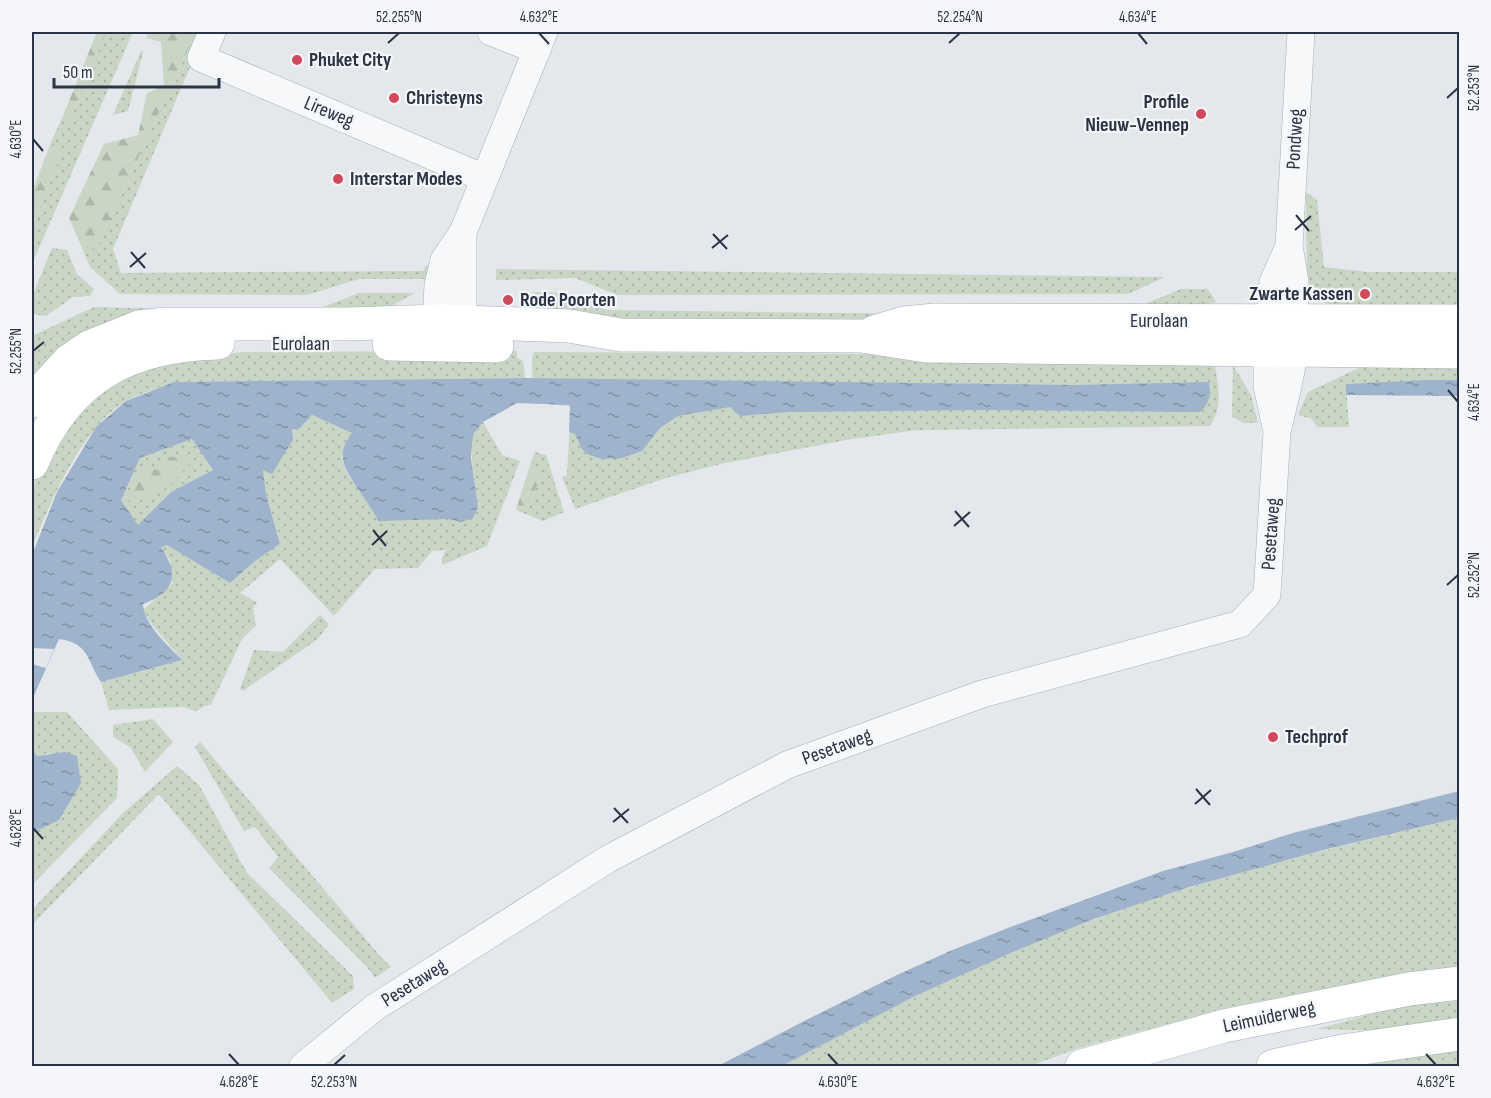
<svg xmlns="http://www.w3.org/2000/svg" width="1491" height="1098" viewBox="0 0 1491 1098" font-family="'Sofia Sans Condensed',sans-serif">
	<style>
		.grass { fill: url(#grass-dots) }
		.forest { fill: url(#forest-firs) }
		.water { fill: url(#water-ripples); fill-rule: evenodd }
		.pier { fill: #e4e7ec }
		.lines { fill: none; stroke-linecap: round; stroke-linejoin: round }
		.minor-casing { stroke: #a9aeb7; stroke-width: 28 }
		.secondary-casing { stroke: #a9aeb7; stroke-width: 34 }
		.primary-casing { stroke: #a3abb8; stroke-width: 34 }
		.minor { stroke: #f7f8fa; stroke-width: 27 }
		.secondary { stroke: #fff; stroke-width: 33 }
		.primary { stroke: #fff; stroke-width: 33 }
		.ticks { fill: none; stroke: #2b3445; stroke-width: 2 }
		.poi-dot { fill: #d1495b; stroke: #f4f6f9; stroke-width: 2 }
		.labels { text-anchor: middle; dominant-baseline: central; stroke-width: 4.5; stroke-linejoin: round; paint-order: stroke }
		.poi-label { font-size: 20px; font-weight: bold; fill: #2b3445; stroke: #f4f6f9; text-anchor: start }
		.street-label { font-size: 20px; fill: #2b3445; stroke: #f4f6f9 }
		.neatline { fill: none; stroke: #2b3445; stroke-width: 2 }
		.ticks-label { font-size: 15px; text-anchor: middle; fill: #2b3445 }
	</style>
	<defs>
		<pattern id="grass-dots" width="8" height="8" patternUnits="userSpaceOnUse" patternTransform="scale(1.5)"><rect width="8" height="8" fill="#c9d6c5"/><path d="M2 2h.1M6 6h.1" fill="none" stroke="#adb8ab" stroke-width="1.8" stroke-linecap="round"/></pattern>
		<pattern id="forest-firs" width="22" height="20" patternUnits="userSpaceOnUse" patternTransform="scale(1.5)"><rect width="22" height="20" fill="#c9d6c5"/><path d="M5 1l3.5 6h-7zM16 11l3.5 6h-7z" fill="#adb8ab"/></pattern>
		<pattern id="water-ripples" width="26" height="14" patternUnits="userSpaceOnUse" patternTransform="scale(1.5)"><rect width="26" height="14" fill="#9fb4cc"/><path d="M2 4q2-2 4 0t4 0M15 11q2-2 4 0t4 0" fill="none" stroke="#8293a7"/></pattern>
	</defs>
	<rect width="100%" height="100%" fill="#e4e7ec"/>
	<g class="grass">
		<path d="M 106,32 L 133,32 L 32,264 L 32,226 L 60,157 L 52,140 L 63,116 L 70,120 Z"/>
		<path d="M 196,32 L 205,32 L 113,249 L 121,273 L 424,271 L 425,266 L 431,266 L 429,279 L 359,279 L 307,295 L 120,294 L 90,267 L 85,255 L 98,245 Z"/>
		<path d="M 141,51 L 143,52 L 128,111 L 113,115 Z"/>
		<path d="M 1306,192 L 1317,200 L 1324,267 L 1368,272 L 1459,272 L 1459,312 L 1343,310 L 1321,301 L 1307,285 Z"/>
		<path d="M 52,248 L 67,250 L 77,274 L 94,289 L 90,296 L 73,297 L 46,316 L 32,314 L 32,297 Z"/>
		<path d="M 496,269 L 1165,277 L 1128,294 L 617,295 L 575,278 L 496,280 Z"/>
		<path d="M 1181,289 L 1208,289 L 1216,302 L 1174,311 L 1128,311 Z"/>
		<path d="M 533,292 L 568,293 L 606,310 L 926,314 L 851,321 L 533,318 Z"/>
		<path d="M 359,293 L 415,293 L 389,307 L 329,317 L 32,387 L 32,336 L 94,307 L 310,312 Z"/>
		<path d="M 517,351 L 517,358 L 523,361 L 525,378 L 174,382 C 159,388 141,393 126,401 C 82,427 51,501 32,547 L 32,488 L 54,436 L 87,398 L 162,360 L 245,352 Z"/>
		<path d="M 534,352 L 1213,356 C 1217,380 1225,404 1210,426 L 918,430 L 852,439 L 725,463 L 666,478 L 575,509 L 562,477 L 567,475 L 571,406 L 533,403 L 532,358 Z"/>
		<path d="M 1459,362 L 1459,383 L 1346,384 L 1349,427 L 1317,427 L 1312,419 L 1298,415 L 1308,392 L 1361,367 Z"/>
		<path d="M 1233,365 L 1251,395 L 1258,423 L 1243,423 L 1232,416 Z"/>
		<path d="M 312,415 L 352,433 L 348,438 L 342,457 L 346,472 L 360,491 L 461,522 L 478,507 C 476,492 468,447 474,434 C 475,430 480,426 483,422 L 502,455 L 520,461 L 487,546 L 442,565 L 442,558 L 446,550 L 432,551 L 418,568 L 375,569 L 334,616 L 280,559 L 240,593 L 257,602 L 253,609 L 256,625 L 242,639 L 211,705 L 205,706 L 196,711 L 182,707 L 109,710 L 101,682 L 182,660 L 153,626 L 143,610 L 172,584 L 170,560 L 161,547 L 167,544 L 230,583 L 255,561 L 280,544 L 266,494 L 262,469 L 292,430 L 300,428 Z"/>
		<path d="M 192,439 L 213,470 L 171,492 L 138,526 L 121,500 L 140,458 Z"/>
		<path d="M 535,452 L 546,455 L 564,512 L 543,521 L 516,510 L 531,503 L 540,476 L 531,462 Z"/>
		<path d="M 320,615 L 329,624 L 318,639 L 243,691 L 240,689 L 254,650 L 283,652 Z"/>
		<path d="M 32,712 L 67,712 L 118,769 L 117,798 L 32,885 L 32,833 L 59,819 L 50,753 L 37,756 L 32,749 Z"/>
		<path d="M 153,719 L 173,742 L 145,772 L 131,748 L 113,737 L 113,725 Z"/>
		<path d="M 200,742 L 380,956 L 391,967 L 375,978 L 367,967 L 269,868 L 278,857 L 255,827 L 244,831 L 195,747 Z"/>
		<path d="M 177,766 L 199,785 L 247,873 L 353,976 L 354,989 L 332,1003 L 159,794 L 32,925 L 32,910 L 123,813 Z"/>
		<path d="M 1459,818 L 1459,967 L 1429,969 L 1230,1007 L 1079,1048 L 1030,1066 L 782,1066 C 826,1043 870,1018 914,996 C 972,968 1033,942 1093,920 C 1212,875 1336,847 1459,818 Z"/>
		<path d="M 1459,994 L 1459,1022 L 1401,1031 L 1317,1029 L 1429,998 Z"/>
		<path d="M 1459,1047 L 1459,1066 L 1361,1066 Z"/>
	</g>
	<g class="forest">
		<path d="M 97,32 L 106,32 L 70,121 L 63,116 Z"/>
		<path d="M 149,32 L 196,32 L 98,245 L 85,255 L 69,218 L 104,144 L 138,135 L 147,93 L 164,86 L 161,42 L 146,38 Z"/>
		<path d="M 52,140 L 60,157 L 32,226 L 32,192 Z"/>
		<path d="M 164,456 L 186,458 L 191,463 L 168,487 L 131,505 L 126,495 L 146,466 L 159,471 Z"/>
		<path d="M 531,462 L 540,476 L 531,503 L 516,510 Z"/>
	</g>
	<g class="water">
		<path d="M 525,378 L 1073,385 L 1209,382 C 1211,396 1210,402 1200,412 L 982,410 L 790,412 L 740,416 L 730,407 L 678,416 L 660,428 L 642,451 L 622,458 L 602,459 L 589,455 L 582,449 L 575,434 L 569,432 L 570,405 L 517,403 L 483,422 L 474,433 L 472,443 L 471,458 L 478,507 L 473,518 L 461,522 L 449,519 L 379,521 C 373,512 367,502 361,493 C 347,472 333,457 352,433 L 312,415 L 300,428 L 292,430 L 293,440 L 272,474 L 263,470 L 266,494 L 280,544 L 255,561 L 230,583 L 167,545 L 161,547 C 180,575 175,592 143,604 C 144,625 169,646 182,660 L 101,682 C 86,659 90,644 59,639 L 32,700 L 32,555 L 57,492 L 96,427 L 126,401 L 174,382 ZM 192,439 L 213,470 L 171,492 L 138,525 L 121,500 L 140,458 Z"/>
		<path d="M 1428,380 L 1459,380 L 1459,396 L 1346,395 L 1346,384 Z"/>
		<path d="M 32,749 L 37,756 L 65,752 L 77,756 L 81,783 L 59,820 L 32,833 Z"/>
		<path d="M 1459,791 L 1459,818 L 1327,849 L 1189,887 L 1094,919 L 1015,951 L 915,996 L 782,1066 L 718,1066 L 808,1019 L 897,975 L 950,951 L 1013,926 L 1163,871 L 1233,852 L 1293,833 Z"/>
	</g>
	<path class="pier" d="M 32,648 L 54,649 L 46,668 L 32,664 Z"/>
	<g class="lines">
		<g class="minor-casing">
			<g id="minor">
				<path d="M 212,32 L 201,58 L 484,178"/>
				<path d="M 491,32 L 537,50"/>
				<path d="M 463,232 L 463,322 L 451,345 L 436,321 L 438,285 L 444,260 L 463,232 L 544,32"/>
				<path d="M 1276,427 L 1267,386 L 1267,349 L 1273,282 L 1289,246"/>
				<path d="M 303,1066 L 374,1008 L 608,859 L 787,765 L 982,694 L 1240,624 L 1267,595 L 1277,432 L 1288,386 L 1295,350 L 1295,281 L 1289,246 L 1301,32"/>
			</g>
		</g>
		<g class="secondary-casing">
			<g id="secondary">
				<path d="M 874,332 L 904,323 L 935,320 L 1460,321"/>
				<path d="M 389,344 L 497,346"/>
				<path d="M 32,401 L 70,360 L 89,347 L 139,327 L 166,324 L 347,324 L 441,321 L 569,326 L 621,335 L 861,336 L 926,346 L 1460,352"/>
				<path d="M 32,463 C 67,378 128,345 218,343"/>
			</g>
		</g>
		<g class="primary-casing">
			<g id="primary">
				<path d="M 1082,1066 L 1224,1026 L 1409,989 L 1460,983"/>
				<path d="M 1273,1066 L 1342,1051 L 1460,1034"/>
			</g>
		</g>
		<use href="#minor" class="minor"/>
		<use href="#secondary" class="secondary"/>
		<use href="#primary" class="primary"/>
	</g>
	<path class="ticks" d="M 539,33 L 549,44M 1138,33 L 1147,44M 388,43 L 399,33M 949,43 L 960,33M 1447,98 L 1458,88M 33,139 L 43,151M 1296,215 L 1309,231M 1295,230 L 1311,216M 713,234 L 727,249M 712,248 L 728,235M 131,252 L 145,268M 130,267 L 146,253M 33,351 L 44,342M 1448,390 L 1458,402M 955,511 L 969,527M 954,526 L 970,512M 373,530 L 386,546M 372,545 L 387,531M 1447,585 L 1458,575M 1196,789 L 1210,805M 1195,804 L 1211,790M 614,808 L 628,823M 613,822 L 629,809M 33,828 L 43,839M 229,1054 L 239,1065M 828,1054 L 838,1065M 1426,1054 L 1436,1065M 334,1065 L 345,1055"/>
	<g class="poi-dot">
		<circle cx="297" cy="60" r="6"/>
		<circle cx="394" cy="98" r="6"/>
		<circle cx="1201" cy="114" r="6"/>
		<circle cx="338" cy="179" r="6"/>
		<circle cx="1365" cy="294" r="6"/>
		<circle cx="508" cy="300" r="6"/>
		<circle cx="1273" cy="737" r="6"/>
	</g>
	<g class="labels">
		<g class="poi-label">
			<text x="309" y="60">Phuket City</text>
			<text x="406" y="98">Christeyns</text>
			<text x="1189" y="102" text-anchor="end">Profile<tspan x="1189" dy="23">Nieuw-Vennep</tspan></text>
			<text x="350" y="179">Interstar Modes</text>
			<text x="1353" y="294" text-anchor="end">Zwarte Kassen</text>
			<text x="520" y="300">Rode Poorten</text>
			<text x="1285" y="737">Techprof</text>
		</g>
		<g class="street-label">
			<text transform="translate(329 112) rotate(23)">Lireweg</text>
			<text transform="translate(1295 139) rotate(-87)">Pondweg</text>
			<text x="1159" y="321">Eurolaan</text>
			<text x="301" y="344">Eurolaan</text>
			<text transform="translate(1271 534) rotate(-86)">Pesetaweg</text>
			<text transform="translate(837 747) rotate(-20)">Pesetaweg</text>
			<text transform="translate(414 983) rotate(-32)">Pesetaweg</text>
			<text transform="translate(1269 1017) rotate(-12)">Leimuiderweg</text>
		</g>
	</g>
	<rect width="1491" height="1098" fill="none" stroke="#f4f6f9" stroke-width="66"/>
	<path d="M54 78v9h165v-9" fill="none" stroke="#2b3445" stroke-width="3"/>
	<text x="63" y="78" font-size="18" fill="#2b3445" stroke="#f4f6f9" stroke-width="4.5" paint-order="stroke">50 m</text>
	<rect x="33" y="33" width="1425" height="1032" class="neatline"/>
	<g class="ticks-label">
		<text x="399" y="22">52.255°N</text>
		<text x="539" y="22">4.632°E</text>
		<text x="960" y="22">52.254°N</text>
		<text x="1138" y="22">4.634°E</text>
		<text transform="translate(1474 88) rotate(-90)" y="5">52.253°N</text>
		<text transform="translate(16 139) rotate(-90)" y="5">4.630°E</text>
		<text transform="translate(16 351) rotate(-90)" y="5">52.255°N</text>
		<text transform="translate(1474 402) rotate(-90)" y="5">4.634°E</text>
		<text transform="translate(1474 575) rotate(-90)" y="5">52.252°N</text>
		<text transform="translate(16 828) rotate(-90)" y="5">4.628°E</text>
		<text x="239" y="1087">4.628°E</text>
		<text x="334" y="1087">52.253°N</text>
		<text x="838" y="1087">4.630°E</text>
		<text x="1436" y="1087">4.632°E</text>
	</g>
</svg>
